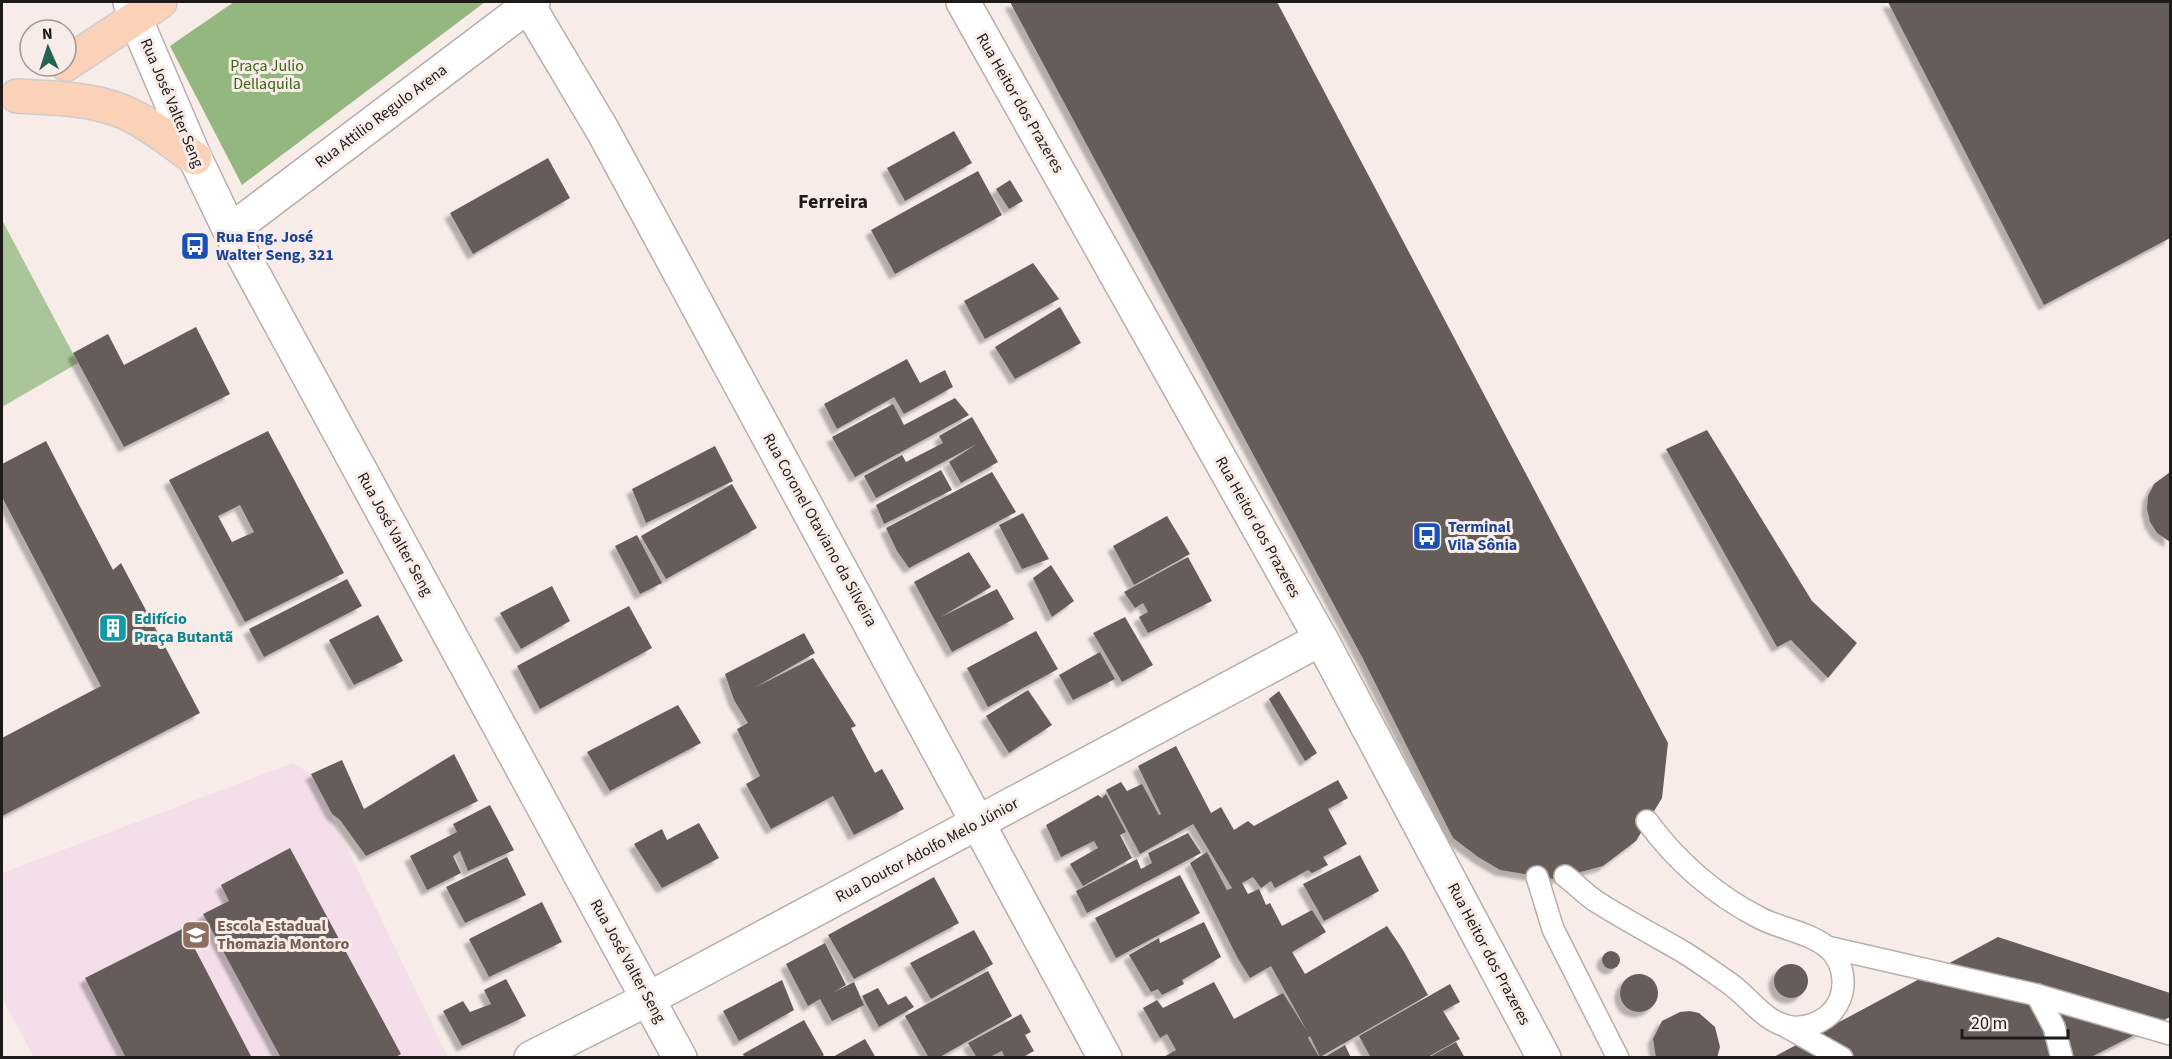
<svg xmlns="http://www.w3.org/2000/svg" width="2172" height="1059" viewBox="0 0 2172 1059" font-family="'Source Sans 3',sans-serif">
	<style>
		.education { fill: #f4deea }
		.green { fill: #aac599 }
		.forest { fill: #94b67f }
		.building { fill: #665d5a; fill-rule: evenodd; filter: url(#shadow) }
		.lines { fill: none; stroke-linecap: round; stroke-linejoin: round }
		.service-casing { stroke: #b9aeaa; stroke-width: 24 }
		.minor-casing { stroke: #b9aeaa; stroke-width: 36 }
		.tertiary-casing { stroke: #b9aeaa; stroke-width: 36 }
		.primary-casing { stroke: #cecdcc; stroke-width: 36 }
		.service { stroke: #fff; stroke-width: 21 }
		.minor { stroke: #fff; stroke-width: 33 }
		.tertiary { stroke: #fff; stroke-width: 33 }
		.primary { stroke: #fbd1b8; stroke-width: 33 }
		.labels { text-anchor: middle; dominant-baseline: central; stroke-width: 6; stroke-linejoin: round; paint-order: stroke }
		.park-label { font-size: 16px; fill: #3b6418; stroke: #f7ece8 }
		.street-label { font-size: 16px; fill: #1e1a18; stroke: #f7ece8 }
		.transit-label { font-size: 16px; font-weight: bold; fill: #164399; stroke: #f7ece8; text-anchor: start }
		.culture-label { font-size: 16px; font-weight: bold; fill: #0d838f; stroke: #f7ece8; text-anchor: start }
		.education-label { font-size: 16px; font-weight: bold; fill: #785e54; stroke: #f7ece8; text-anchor: start }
		.quarter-label { font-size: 20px; font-weight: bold; fill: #1e1a18; stroke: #f7ece8 }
	</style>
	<defs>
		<filter id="shadow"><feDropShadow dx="-5.5" dy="5.5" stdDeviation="1.5" flood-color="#0004"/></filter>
	</defs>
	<rect width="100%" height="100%" fill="#f7ece8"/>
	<path class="education" d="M 293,763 L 311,774 L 448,1057 L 34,1057 L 2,998 L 2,873 Z"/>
	<path class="green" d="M 2,220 L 78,363 L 2,407 Z"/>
	<path class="forest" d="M 234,2 L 485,2 L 242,185 L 170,46 Z"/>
	<g class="building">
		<path d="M 1010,2 L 1277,2 L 1668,743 L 1662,798 L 1636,841 L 1603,866 L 1554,879 L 1500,870 L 1478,857 L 1453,838 L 1362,657 Z"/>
		<path d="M 1888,2 L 2170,2 L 2170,238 L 2044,305 Z"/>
		<path d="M 954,131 L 972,163 L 905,201 L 887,168 Z"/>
		<path d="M 548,158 L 570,198 L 473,254 L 450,213 Z"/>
		<path d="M 978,171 L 1002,215 L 895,274 L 871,230 Z"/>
		<path d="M 1010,180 L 1023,201 L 1009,209 L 996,189 Z"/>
		<path d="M 1033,263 L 1059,299 L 985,339 L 964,301 Z"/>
		<path d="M 1060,307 L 1081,343 L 1015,379 L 995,347 Z"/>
		<path d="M 196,327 L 230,394 L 124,447 L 73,353 L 108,334 L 124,365 Z"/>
		<path d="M 907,359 L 920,383 L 945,370 L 953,387 L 904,414 L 894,397 L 837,429 L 824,404 Z"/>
		<path d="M 955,398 L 969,415 L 855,477 L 832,437 L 893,404 L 904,425 Z"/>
		<path d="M 972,417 L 998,462 L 961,483 L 949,462 L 977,444 L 876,498 L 864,476 L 902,455 L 906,462 L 943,443 L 939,436 Z"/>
		<path d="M 1707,430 L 1812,601 L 1857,643 L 1828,678 L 1791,640 L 1777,647 L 1666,449 Z"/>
		<path d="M 268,431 L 344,573 L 245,622 L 169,480 ZM 240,505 L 254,532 L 232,542 L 218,516 Z"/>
		<path d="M 46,441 L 113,570 L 121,563 L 200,713 L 2,816 L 2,738 L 101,686 L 2,497 L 2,464 Z"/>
		<path d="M 715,446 L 733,481 L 646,523 L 632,489 Z"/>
		<path d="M 941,470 L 952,490 L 884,524 L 876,505 Z"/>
		<path d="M 992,472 L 1016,512 L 909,568 L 897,551 L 886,528 Z"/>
		<path d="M 2170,472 L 2170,542 L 2157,533 L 2150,522 L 2147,509 L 2148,496 L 2154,484 Z"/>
		<path d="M 732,484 L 757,528 L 666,579 L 641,536 Z"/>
		<path d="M 1023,513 L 1049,559 L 1022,569 L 999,525 Z"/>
		<path d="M 1167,516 L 1190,554 L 1134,585 L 1113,546 Z"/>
		<path d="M 637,535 L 662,583 L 640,594 L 615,546 Z"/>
		<path d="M 969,552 L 991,587 L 941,617 L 997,589 L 1014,619 L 952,652 L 914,582 Z"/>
		<path d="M 1188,557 L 1212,601 L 1148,633 L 1139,617 L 1148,612 L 1143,603 L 1135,608 L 1124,592 Z"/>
		<path d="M 1051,565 L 1074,601 L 1052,617 L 1033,578 Z"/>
		<path d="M 347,579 L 362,606 L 264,657 L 249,629 Z"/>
		<path d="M 552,586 L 570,621 L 521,649 L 500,613 Z"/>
		<path d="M 629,606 L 652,648 L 540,709 L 517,666 Z"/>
		<path d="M 378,615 L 403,661 L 354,685 L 329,640 Z"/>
		<path d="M 1125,617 L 1153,665 L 1122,682 L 1093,633 Z"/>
		<path d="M 1036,631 L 1058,669 L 988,707 L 967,668 Z"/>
		<path d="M 804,633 L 815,653 L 754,688 L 813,658 L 856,726 L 851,728 L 875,773 L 882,769 L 904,809 L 854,835 L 833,796 L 771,829 L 746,784 L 760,776 L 737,729 L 748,723 L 734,700 L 725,674 Z"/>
		<path d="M 1100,652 L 1115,679 L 1073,700 L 1059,675 Z"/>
		<path d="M 1028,690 L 1052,725 L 1009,753 L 986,716 Z"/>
		<path d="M 1279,691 L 1317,753 L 1305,761 L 1269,699 Z"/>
		<path d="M 678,705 L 701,743 L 610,791 L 587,752 Z"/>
		<path d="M 1176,746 L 1211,813 L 1221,807 L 1234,830 L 1248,821 L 1254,826 L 1338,780 L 1348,798 L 1328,809 L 1347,844 L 1323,857 L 1328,865 L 1312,873 L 1308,870 L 1275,888 L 1271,881 L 1261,888 L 1253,877 L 1242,883 L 1248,894 L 1259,889 L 1266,905 L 1270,903 L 1282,926 L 1312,910 L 1326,932 L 1292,952 L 1305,974 L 1387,926 L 1403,950 L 1428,995 L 1320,1057 L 1310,1036 L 1308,1038 L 1320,1058 L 1162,1058 L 1176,1050 L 1167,1034 L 1160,1038 L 1143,1008 L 1157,1000 L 1163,1008 L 1214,982 L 1234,1019 L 1283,993 L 1307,1031 L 1271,966 L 1250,978 L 1237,957 L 1190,863 L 1207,852 L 1227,890 L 1232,888 L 1193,824 L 1140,854 L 1106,790 L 1121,782 L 1127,791 L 1142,784 L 1159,815 L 1161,814 L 1138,766 Z"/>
		<path d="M 454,754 L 478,801 L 366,856 L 340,820 L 332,814 L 311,774 L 342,760 L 364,809 Z"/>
		<path d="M 1106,794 L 1126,832 L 1120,835 L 1132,858 L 1083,886 L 1070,864 L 1098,848 L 1094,841 L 1061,857 L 1046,825 L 1098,795 L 1102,798 Z"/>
		<path d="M 490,805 L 514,850 L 468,871 L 460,851 L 453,856 L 461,873 L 427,890 L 410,856 L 457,832 L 453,824 Z"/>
		<path d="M 699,823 L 719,858 L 662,888 L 634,844 L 662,829 L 667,840 Z"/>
		<path d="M 1188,833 L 1201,853 L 1087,913 L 1076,891 L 1137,859 L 1141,869 L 1152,863 L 1148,853 Z"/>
		<path d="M 290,848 L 401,1054 L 394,1058 L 281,1058 L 203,914 L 229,901 L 221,885 Z"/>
		<path d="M 1360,855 L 1379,891 L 1324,921 L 1303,884 Z"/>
		<path d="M 507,857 L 526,895 L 465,923 L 446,887 Z"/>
		<path d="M 1180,875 L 1200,913 L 1116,958 L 1095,918 Z"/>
		<path d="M 934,877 L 959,923 L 854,979 L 828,935 Z"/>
		<path d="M 542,902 L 562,942 L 489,977 L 469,939 Z"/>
		<path d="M 1204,922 L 1221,957 L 1182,980 L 1184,984 L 1162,995 L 1158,989 L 1151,992 L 1129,955 L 1159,938 L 1160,943 Z"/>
		<path d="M 184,928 L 252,1058 L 126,1058 L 85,978 Z"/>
		<path d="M 974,930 L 993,964 L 931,999 L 910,963 Z"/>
		<path d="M 1998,937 L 2170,993 L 2170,1017 L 2089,1058 L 1772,1058 Z"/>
		<path d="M 825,943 L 846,985 L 832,993 L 854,982 L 864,1005 L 832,1021 L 820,999 L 808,1006 L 786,964 Z"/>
		<circle cx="1611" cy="960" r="9"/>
		<circle cx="1791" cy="981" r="17"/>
		<path d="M 988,971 L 1012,1016 L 938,1058 L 929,1058 L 905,1016 Z"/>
		<circle cx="1639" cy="993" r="19"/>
		<path d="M 506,979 L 526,1016 L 462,1046 L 443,1011 L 463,1001 L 470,1012 L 491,1004 L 484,990 Z"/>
		<path d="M 782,980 L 794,1010 L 739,1041 L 723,1011 Z"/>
		<path d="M 1450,984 L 1460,1002 L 1443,1011 L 1460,1039 L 1426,1058 L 1371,1058 L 1359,1036 Z"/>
		<path d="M 878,988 L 888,1005 L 906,996 L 914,1007 L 879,1027 L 862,996 Z"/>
		<path d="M 1690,1011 L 1699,1013 L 1715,1027 L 1720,1047 L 1717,1058 L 1656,1058 L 1653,1039 L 1662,1021 L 1680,1012 Z"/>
		<path d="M 1021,1014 L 1031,1032 L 1025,1035 L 1034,1051 L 1021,1058 L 1005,1058 L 1002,1051 L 988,1058 L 977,1058 L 968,1043 Z"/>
		<path d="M 804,1020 L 824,1055 L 820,1058 L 745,1058 L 743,1054 Z"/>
		<path d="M 865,1039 L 876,1058 L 831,1058 Z"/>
		<path d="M 1456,1042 L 1465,1058 L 1428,1058 Z"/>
		<path d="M 1345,1045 L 1351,1058 L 1323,1058 Z"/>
	</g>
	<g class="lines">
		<g class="service-casing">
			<g id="service">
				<path d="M 1565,876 C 1576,884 1586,895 1597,902 C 1624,919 1652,934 1680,950 C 1697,960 1713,972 1729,983 C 1748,996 1764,1021 1787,1026 C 1802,1030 1818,1024 1829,1015 C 1849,997 1847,963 1827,947 C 1808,932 1781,929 1760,918 C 1716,896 1676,861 1647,821"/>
				<path d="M 1537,877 L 1553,929 L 1618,1058"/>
				<path d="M 1827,947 L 2037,995 L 2170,1034"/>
				<path d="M 2037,995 L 2054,1027 L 2062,1058"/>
				<path d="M 1787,1027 L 1842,1058"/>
			</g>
		</g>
		<g class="minor-casing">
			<g id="minor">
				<path d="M 528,5 L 603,131 L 1105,1058"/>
				<path d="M 230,231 L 533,2"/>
				<path d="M 531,1058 L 648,999 L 1321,639"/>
			</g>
		</g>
		<g class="tertiary-casing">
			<g id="tertiary">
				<path d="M 130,2 L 135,18 L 195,158 L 230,231 L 680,1058"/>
				<path d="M 963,2 L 1321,639 L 1544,1058"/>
			</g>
		</g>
		<g class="primary-casing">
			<g id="primary">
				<path d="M 66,64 L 160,2"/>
				<path d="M 17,96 C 53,98 90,98 124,112 C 149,123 172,142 195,158"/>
			</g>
		</g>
		<use href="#service" class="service"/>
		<use href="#minor" class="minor"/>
		<use href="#tertiary" class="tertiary"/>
		<use href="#primary" class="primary"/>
	</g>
	<defs>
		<g id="bus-square" transform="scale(1.5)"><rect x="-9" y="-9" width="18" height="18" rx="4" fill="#1a4fb4" stroke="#f7ece8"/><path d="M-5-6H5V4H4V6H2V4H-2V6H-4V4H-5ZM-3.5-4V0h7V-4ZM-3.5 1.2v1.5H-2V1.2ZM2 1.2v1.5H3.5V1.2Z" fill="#fff"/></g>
		<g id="building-square" transform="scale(1.5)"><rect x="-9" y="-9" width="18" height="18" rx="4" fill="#0f9aa8" stroke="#f7ece8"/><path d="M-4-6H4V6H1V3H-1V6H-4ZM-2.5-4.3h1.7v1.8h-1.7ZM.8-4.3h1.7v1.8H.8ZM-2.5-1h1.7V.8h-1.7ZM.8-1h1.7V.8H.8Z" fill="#fff"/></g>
		<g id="school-square" transform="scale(1.5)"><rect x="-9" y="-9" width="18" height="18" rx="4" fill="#8d6e63" stroke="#f7ece8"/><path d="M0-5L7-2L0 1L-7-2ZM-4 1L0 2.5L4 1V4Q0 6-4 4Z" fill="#fff"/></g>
	</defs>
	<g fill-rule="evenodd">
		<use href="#bus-square" x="195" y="246"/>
		<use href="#bus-square" x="1427" y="536"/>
		<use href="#building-square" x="113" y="628"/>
		<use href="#school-square" x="196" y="935"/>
	</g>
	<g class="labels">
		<g class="park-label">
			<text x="267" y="66">Praça Julio<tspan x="267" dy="18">Dellaquila</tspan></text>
		</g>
		<g class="street-label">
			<text transform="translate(172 103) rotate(67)">Rua José Valter Seng</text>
			<text transform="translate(1020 103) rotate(60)">Rua Heitor dos Prazeres</text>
			<text transform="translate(381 116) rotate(-37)">Rua Attilio Regulo Arena</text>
			<text transform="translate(1258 527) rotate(61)">Rua Heitor dos Prazeres</text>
			<text transform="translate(820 530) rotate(61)">Rua Coronel Otaviano da Silveira</text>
			<text transform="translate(395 534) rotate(61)">Rua José Valter Seng</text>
			<text transform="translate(927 850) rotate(-28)">Rua Doutor Adolfo Melo Júnior</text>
			<text transform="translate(1489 954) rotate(62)">Rua Heitor dos Prazeres</text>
			<text transform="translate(628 961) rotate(61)">Rua José Valter Seng</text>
		</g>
		<g class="transit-label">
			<text x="216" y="237">Rua Eng. José<tspan x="216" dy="18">Walter Seng, 321</tspan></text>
			<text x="1448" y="527">Terminal<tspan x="1448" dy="18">Vila Sônia</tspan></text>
		</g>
		<g class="culture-label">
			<text x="134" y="619">Edifício<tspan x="134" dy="18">Praça Butantã</tspan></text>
		</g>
		<g class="education-label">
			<text x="217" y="926">Escola Estadual<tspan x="217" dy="18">Thomazia Montoro</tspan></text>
		</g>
		<g class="quarter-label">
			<text x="833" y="202">Ferreira</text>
		</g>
	</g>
	<rect width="2172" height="1059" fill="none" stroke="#1e1a18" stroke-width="6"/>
	<g transform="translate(48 48) rotate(357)"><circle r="28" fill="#f7ece8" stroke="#a09895" stroke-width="1.5"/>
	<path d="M0-4.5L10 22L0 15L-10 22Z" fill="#27634d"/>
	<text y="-9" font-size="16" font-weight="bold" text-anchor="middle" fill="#1e1a18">N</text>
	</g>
	<path d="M1962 1029v9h106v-9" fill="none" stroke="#1e1a18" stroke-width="3"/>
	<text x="1971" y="1029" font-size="18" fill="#1e1a18" stroke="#f7ece8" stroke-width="4.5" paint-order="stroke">20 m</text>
</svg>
